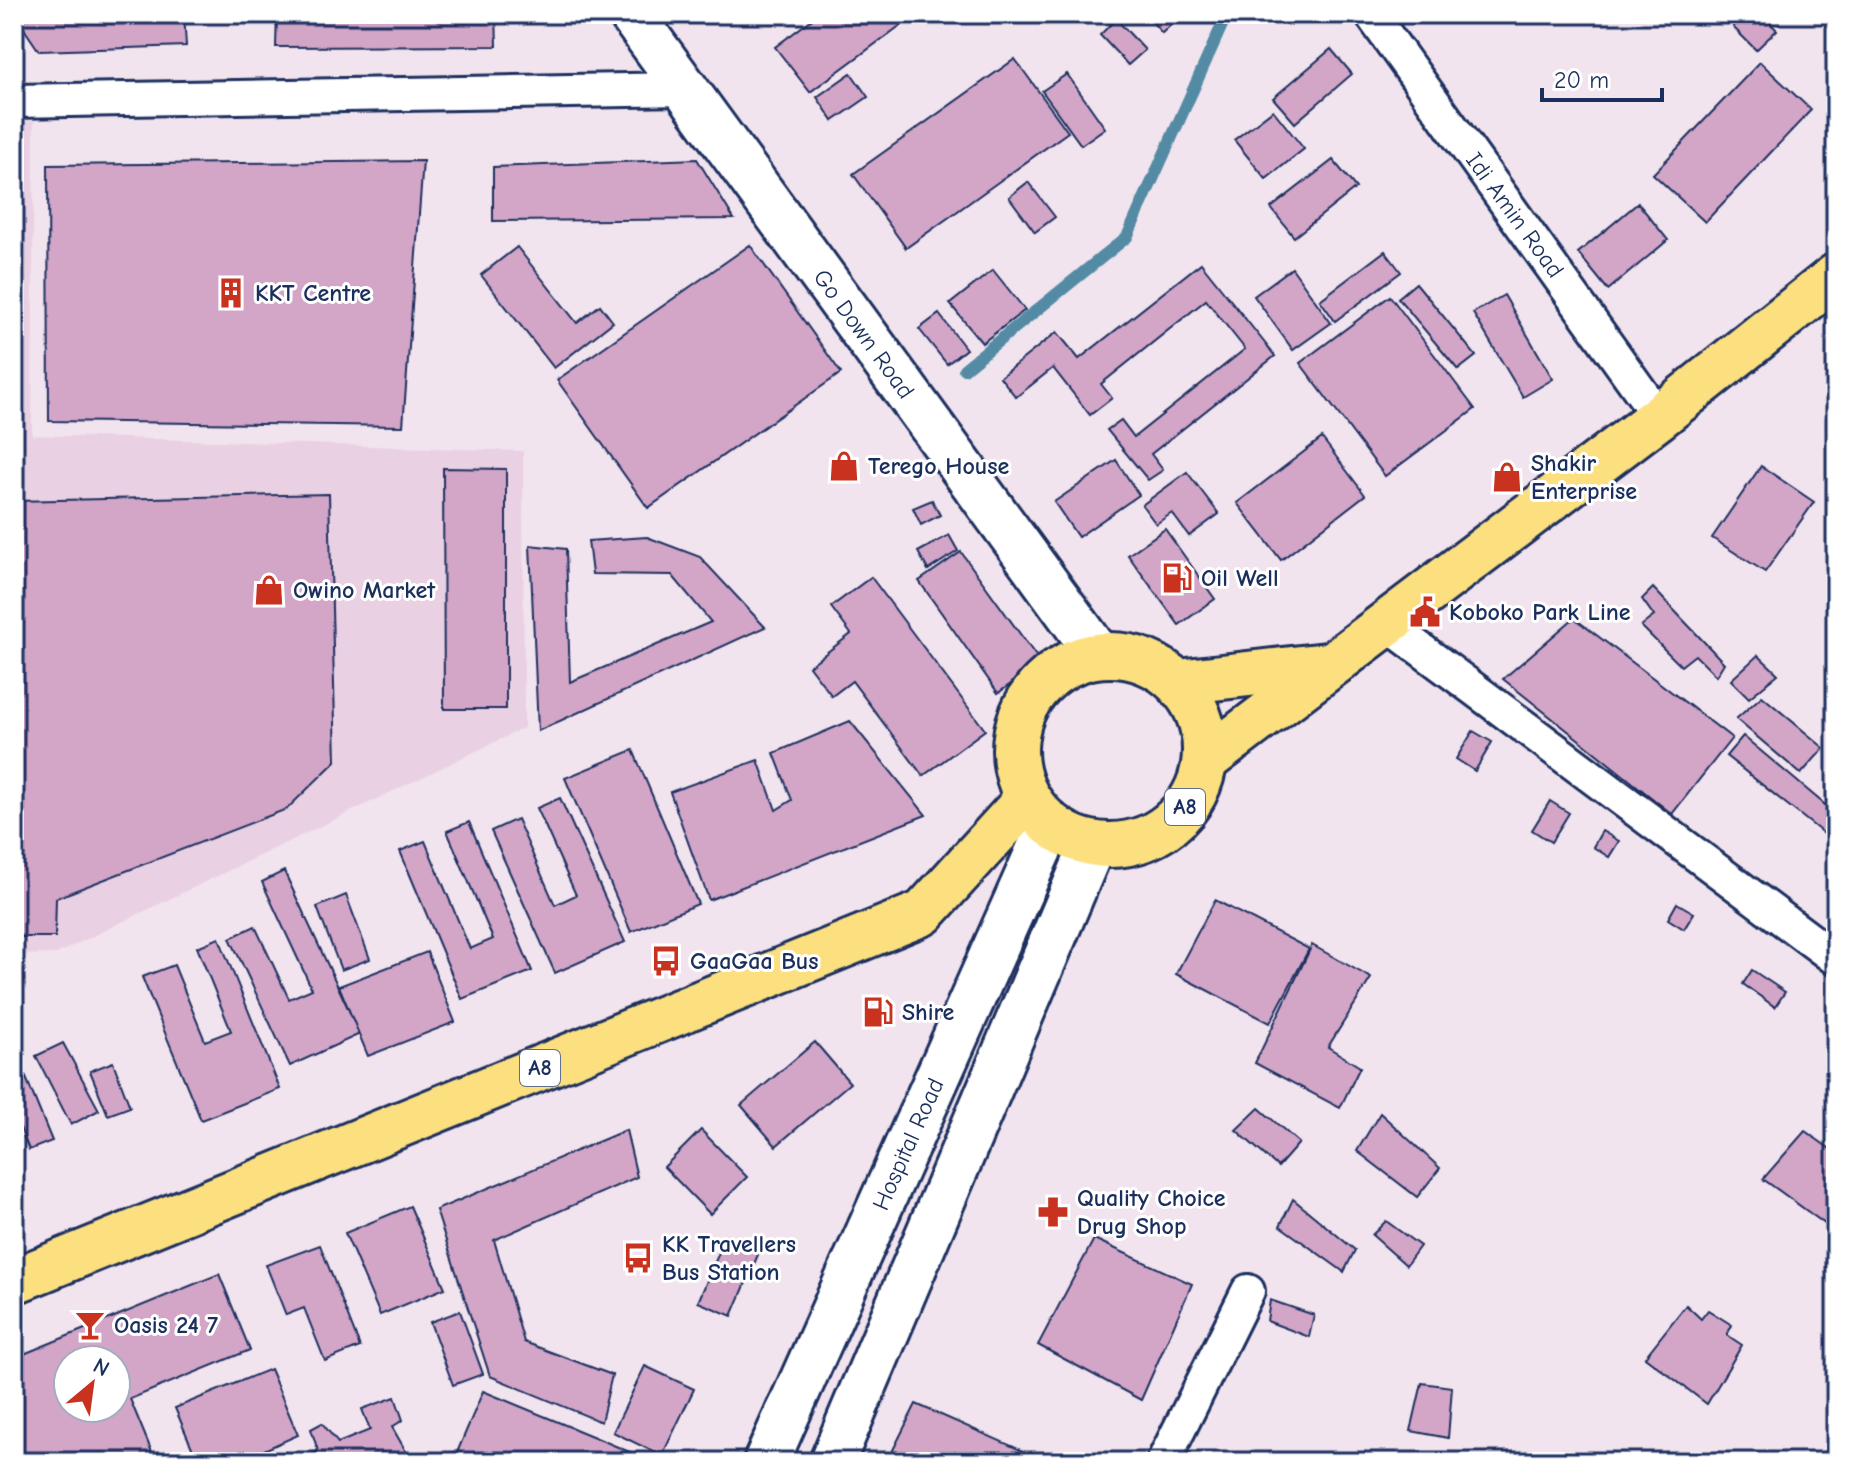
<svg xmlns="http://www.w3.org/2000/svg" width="1850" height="1476" viewBox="0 0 1850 1476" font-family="'Comic Neue',sans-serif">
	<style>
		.built { fill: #e9d1e3 }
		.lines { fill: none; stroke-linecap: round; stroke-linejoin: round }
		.stream { stroke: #538aa4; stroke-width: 12 }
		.building { fill: #d3a6c8; stroke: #1b2f5e; stroke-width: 2; fill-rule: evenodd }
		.minor-casing { stroke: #1b2f5e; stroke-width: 38 }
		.secondary-casing { stroke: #1b2f5e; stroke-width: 50 }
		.primary-casing { stroke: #1b2f5e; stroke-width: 50 }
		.minor { stroke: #fff; stroke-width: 32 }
		.secondary { stroke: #fff; stroke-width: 44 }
		.primary { stroke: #fce080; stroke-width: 44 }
		.labels { text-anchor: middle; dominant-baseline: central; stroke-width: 6; stroke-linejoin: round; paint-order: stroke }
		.shield { fill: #fff; stroke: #5f6d8e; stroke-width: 2 }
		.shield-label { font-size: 22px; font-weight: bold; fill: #1b2f5e }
		.street-label { font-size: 24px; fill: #1b2f5e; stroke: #fff }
		.poi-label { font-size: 24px; font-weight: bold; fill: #1b2f5e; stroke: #fff; text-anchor: start }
	</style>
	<rect width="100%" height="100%" fill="#f2e4ee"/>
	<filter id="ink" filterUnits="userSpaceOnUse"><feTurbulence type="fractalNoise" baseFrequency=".0125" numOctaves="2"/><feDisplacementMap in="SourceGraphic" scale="16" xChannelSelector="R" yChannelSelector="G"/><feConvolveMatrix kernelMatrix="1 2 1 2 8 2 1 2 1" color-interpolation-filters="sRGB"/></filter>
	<g filter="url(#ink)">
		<path class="built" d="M 14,120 L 34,121 L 32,435 L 523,451 L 524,728 L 56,954 L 14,955 Z"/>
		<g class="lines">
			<path class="stream" d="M 964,369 L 1127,237 L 1227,14"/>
		</g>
		<g class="building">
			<path d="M 14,14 L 184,14 L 186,46 L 39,51 Z"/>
			<path d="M 277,14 L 496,14 L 497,46 L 276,47 Z"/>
			<path d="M 819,14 L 916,14 L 810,92 L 775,47 Z"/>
			<path d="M 1145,14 L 1183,14 L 1162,33 Z"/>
			<path d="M 1747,14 L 1761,14 L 1777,30 L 1756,50 L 1733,27 Z"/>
			<path d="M 1116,19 L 1145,50 L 1128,65 L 1100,35 Z"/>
			<path d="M 1331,49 L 1352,74 L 1295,123 L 1273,98 Z"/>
			<path d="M 1015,59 L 1068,132 L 906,248 L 853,174 Z"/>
			<path d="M 1760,62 L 1811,110 L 1705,222 L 1653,174 Z"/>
			<path d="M 851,73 L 868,97 L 833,121 L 817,97 Z"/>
			<path d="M 1067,74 L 1105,128 L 1081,145 L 1042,91 Z"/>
			<path d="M 1273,110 L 1304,149 L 1266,179 L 1234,140 Z"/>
			<path d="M 697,159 L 734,219 L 493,221 L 493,167 Z"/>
			<path d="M 1333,160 L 1356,188 L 1294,237 L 1271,208 Z"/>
			<path d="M 423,161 L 403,426 L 49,421 L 48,165 Z"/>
			<path d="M 1028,182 L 1055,217 L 1035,232 L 1009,197 Z"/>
			<path d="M 1638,203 L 1668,240 L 1608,290 L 1578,253 Z"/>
			<path d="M 750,245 L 841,373 L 648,508 L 557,380 Z"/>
			<path d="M 517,247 L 577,323 L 600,305 L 613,322 L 554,368 L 481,275 Z"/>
			<path d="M 1385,251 L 1401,272 L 1335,321 L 1320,300 Z"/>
			<path d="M 1201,263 L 1275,356 L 1151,454 L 1163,470 L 1148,480 L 1107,430 L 1121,420 L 1134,437 L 1245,349 L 1206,300 L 1101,384 L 1112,398 L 1090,415 L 1053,368 L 1016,397 L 1000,377 L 1057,332 L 1079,359 Z"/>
			<path d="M 1292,268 L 1331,323 L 1293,350 L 1254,296 Z"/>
			<path d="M 993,270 L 1025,310 L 982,343 L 950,304 Z"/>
			<path d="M 1416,283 L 1476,356 L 1458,370 L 1398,298 Z"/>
			<path d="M 1504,295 L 1553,379 L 1523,397 L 1473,313 Z"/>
			<path d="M 1390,296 L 1475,409 L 1385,476 L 1300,363 Z"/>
			<path d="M 939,314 L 966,349 L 947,364 L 919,329 Z"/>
			<path d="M 1322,438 L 1365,495 L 1281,560 L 1237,503 Z"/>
			<path d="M 1116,460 L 1139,495 L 1078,537 L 1054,502 Z"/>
			<path d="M 1761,466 L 1814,502 L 1765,572 L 1712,538 Z"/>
			<path d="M 443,468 L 506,469 L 506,709 L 444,709 Z"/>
			<path d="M 1187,472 L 1219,514 L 1189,536 L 1172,513 L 1156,524 L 1142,505 Z"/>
			<path d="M 329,494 L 336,761 L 287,809 L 56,898 L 55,937 L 14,937 L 14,501 Z"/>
			<path d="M 932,500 L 940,515 L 921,525 L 913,508 Z"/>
			<path d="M 1165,529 L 1215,599 L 1179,625 L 1128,555 Z"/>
			<path d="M 949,535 L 958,551 L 928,570 L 918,552 Z"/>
			<path d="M 647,537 L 700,557 L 765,627 L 538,731 L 530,545 L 566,549 L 570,682 L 711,622 L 672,575 L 592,574 L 588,541 Z"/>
			<path d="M 961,552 L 1041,663 L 998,693 L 919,581 Z"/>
			<path d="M 871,577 L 985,730 L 923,776 L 852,681 L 832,696 L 809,666 L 851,634 L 831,607 Z"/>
			<path d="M 1653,588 L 1724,663 L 1716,676 L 1695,655 L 1681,666 L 1641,626 L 1654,616 L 1642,599 Z"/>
			<path d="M 1574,618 L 1732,738 L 1672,814 L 1503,679 Z"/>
			<path d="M 1758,655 L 1778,674 L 1749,698 L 1731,680 Z"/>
			<path d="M 1762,696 L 1824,748 L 1801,774 L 1736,719 Z"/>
			<path d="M 850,721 L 926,815 L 709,900 L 670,792 L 758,760 L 776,810 L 792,800 L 774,753 Z"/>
			<path d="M 1473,731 L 1492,742 L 1475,771 L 1456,759 Z"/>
			<path d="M 1743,736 L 1836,814 L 1836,821 L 1824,834 L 1726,756 Z"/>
			<path d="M 633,750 L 698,904 L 631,932 L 565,778 Z"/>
			<path d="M 560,798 L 625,942 L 555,973 L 491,831 L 517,819 L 555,905 L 576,895 L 537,808 Z"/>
			<path d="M 1550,801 L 1569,813 L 1551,842 L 1532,830 Z"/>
			<path d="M 469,822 L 532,971 L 462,999 L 400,851 L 425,841 L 470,949 L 493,939 L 447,831 Z"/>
			<path d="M 1602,831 L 1619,841 L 1609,857 L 1593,847 Z"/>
			<path d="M 284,871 L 360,1034 L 290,1066 L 230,938 L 255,926 L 289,999 L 312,989 L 262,882 Z"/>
			<path d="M 346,895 L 370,959 L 341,970 L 317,907 Z"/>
			<path d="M 1215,900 L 1309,949 L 1270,1023 L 1176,974 Z"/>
			<path d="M 1677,903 L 1694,913 L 1684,929 L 1668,919 Z"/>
			<path d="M 219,938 L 280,1089 L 201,1120 L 142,977 L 174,965 L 205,1041 L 231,1031 L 197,947 Z"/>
			<path d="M 1312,945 L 1371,978 L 1328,1047 L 1360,1067 L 1340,1108 L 1255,1063 Z"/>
			<path d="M 427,952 L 455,1022 L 368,1056 L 339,986 Z"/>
			<path d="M 1752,970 L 1785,992 L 1775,1007 L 1743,984 Z"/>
			<path d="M 815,1042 L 850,1083 L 776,1146 L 741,1105 Z"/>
			<path d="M 63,1043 L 99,1110 L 71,1125 L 36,1056 Z"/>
			<path d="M 113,1062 L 130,1107 L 108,1115 L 90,1071 Z"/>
			<path d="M 20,1063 L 52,1141 L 29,1150 L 14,1113 L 14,1065 Z"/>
			<path d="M 1259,1108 L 1299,1143 L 1278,1167 L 1236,1130 Z"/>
			<path d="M 1380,1113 L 1440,1168 L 1417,1197 L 1357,1151 Z"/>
			<path d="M 626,1130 L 637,1177 L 494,1240 L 524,1342 L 612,1375 L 601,1422 L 490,1376 L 436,1210 Z"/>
			<path d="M 701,1130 L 747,1177 L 710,1214 L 664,1167 Z"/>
			<path d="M 1805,1131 L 1836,1153 L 1836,1232 L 1763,1179 Z"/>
			<path d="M 1293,1199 L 1355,1250 L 1344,1272 L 1280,1226 Z"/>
			<path d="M 410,1206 L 445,1288 L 380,1315 L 345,1233 Z"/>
			<path d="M 1386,1221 L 1420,1246 L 1406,1265 L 1372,1235 Z"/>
			<path d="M 726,1236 L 760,1250 L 732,1316 L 698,1302 Z"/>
			<path d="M 1094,1239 L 1192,1284 L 1141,1400 L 1038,1345 Z"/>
			<path d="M 320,1245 L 360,1347 L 325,1361 L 304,1308 L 286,1315 L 266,1265 Z"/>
			<path d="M 219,1274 L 250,1350 L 130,1399 L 156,1462 L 14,1462 L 14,1358 ZM 68,1360 L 116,1360 L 116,1408 L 68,1408 Z"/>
			<path d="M 1270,1300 L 1314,1315 L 1309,1337 L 1267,1321 Z"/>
			<path d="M 1686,1305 L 1701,1319 L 1708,1310 L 1732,1325 L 1727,1335 L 1742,1345 L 1707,1404 L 1645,1357 Z"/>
			<path d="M 460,1311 L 483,1374 L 453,1385 L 430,1322 Z"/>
			<path d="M 645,1366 L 694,1389 L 662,1456 L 613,1432 Z"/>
			<path d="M 270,1369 L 298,1435 L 237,1462 L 198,1462 L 175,1408 Z"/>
			<path d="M 1422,1383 L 1452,1387 L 1448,1438 L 1411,1431 Z"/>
			<path d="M 483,1391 L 592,1436 L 653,1462 L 453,1462 Z"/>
			<path d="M 395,1397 L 403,1420 L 392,1427 L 412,1462 L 291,1462 L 318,1451 L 311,1429 L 322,1423 L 338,1443 L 370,1430 L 362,1409 Z"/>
			<path d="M 916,1404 L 1048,1462 L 887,1462 Z"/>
			<path d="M 458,1451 L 453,1462 L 422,1462 Z"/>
		</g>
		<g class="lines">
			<g class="minor-casing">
				<g id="minor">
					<path d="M 1371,14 L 1659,417"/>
					<path d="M 14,101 L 685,89"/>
					<path d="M 1384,622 L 1836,959"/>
					<path d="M 1163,1462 L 1248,1291"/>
				</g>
			</g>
			<g class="secondary-casing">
				<g id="secondary">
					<path d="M 631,14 L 1098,654"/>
					<path d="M 766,1462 L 1050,825"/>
					<path d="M 832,1462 L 1093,844"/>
				</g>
			</g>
			<g class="primary-casing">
				<g id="primary">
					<circle cx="1110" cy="750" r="95"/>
					<path d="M 1178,682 L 1327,665"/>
					<path d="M 1206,760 L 1659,417 L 1836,276"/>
					<path d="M 14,1281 L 923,913 L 1027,799"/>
				</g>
			</g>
			<use href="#minor" class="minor"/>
			<use href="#secondary" class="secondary"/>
			<use href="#primary" class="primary"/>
		</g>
	</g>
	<defs>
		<g id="building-bare" transform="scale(2.4)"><path d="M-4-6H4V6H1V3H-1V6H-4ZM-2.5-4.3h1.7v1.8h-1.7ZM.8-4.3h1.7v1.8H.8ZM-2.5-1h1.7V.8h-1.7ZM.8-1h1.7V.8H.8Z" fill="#c8321e" stroke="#fff" stroke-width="2.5" paint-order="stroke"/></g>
		<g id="shop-bare" transform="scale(2.4)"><path d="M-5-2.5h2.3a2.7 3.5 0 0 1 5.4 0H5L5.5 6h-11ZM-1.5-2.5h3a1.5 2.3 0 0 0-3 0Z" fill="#c8321e" stroke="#fff" stroke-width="2.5" paint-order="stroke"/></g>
		<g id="fuel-bare" transform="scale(2.4)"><path d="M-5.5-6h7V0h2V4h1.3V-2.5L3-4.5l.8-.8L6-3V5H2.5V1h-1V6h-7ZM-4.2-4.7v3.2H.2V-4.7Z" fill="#c8321e" stroke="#fff" stroke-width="2.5" paint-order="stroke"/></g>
		<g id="civic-bare" transform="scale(2.4)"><path d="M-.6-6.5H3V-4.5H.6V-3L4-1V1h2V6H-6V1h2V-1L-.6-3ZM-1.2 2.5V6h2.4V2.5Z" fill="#c8321e" stroke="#fff" stroke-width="2.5" paint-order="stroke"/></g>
		<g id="bus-bare" transform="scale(2.4)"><path d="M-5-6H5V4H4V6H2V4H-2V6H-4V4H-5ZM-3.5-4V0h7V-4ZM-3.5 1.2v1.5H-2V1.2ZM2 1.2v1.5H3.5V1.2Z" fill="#c8321e" stroke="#fff" stroke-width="2.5" paint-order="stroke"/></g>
		<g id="pharmacy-bare" transform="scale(2.4)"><path d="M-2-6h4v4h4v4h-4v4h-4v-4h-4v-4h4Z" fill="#c8321e" stroke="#fff" stroke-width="2.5" paint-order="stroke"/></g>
		<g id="bar-bare" transform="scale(2.4)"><path d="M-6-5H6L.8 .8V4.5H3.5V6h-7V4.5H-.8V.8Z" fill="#c8321e" stroke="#fff" stroke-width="2.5" paint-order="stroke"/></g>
	</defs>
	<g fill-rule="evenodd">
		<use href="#building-bare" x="231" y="293"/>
		<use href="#shop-bare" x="844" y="466"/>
		<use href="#shop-bare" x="1507" y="477"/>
		<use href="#fuel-bare" x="1177" y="578"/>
		<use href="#shop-bare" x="269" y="590"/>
		<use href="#civic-bare" x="1425" y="612"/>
		<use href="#bus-bare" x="666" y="961"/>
		<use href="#fuel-bare" x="878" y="1012"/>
		<use href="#pharmacy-bare" x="1053" y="1212"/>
		<use href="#bus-bare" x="638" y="1258"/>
		<use href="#bar-bare" x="90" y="1325"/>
	</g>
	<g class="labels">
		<g class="shield">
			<rect x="1165" y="789" width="40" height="36" rx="6"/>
			<rect x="520" y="1050" width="40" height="36" rx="6"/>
		</g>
		<g class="shield-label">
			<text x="1185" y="807">A8</text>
			<text x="540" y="1068">A8</text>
		</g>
		<g class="street-label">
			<text transform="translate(1515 215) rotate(54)">Idi Amin Road</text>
			<text transform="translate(864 334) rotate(54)">Go Down Road</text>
			<text transform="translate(908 1144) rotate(-66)">Hospital Road</text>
		</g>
		<g class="poi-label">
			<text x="255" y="293">KKT Centre</text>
			<text x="1531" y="463">Shakir<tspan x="1531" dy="28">Enterprise</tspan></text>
			<text x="868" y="466">Terego House</text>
			<text x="1201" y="578">Oil Well</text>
			<text x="293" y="590">Owino Market</text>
			<text x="1449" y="612">Koboko Park Line</text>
			<text x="690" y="961">GaaGaa Bus</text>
			<text x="902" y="1012">Shire</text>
			<text x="1077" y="1198">Quality Choice<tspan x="1077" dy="28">Drug Shop</tspan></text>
			<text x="662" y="1244">KK Travellers<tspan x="662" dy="28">Bus Station</tspan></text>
			<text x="114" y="1325">Oasis 24 7</text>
		</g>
	</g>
	<rect width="1850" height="1476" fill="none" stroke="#fff" stroke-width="48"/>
	<rect x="24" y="24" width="1802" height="1428" fill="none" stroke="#1b2f5e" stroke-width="3" filter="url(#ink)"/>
	<g transform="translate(92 1384) rotate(29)"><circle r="38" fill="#ffffff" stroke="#a4acbf" stroke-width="2"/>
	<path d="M0-6L14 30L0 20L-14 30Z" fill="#c8321e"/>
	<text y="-12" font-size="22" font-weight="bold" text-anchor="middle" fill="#1b2f5e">N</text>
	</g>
	<path d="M1542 88v12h120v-12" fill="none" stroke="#1b2f5e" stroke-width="4"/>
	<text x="1554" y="88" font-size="24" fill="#1b2f5e" stroke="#ffffff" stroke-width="6" paint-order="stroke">20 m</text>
</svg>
